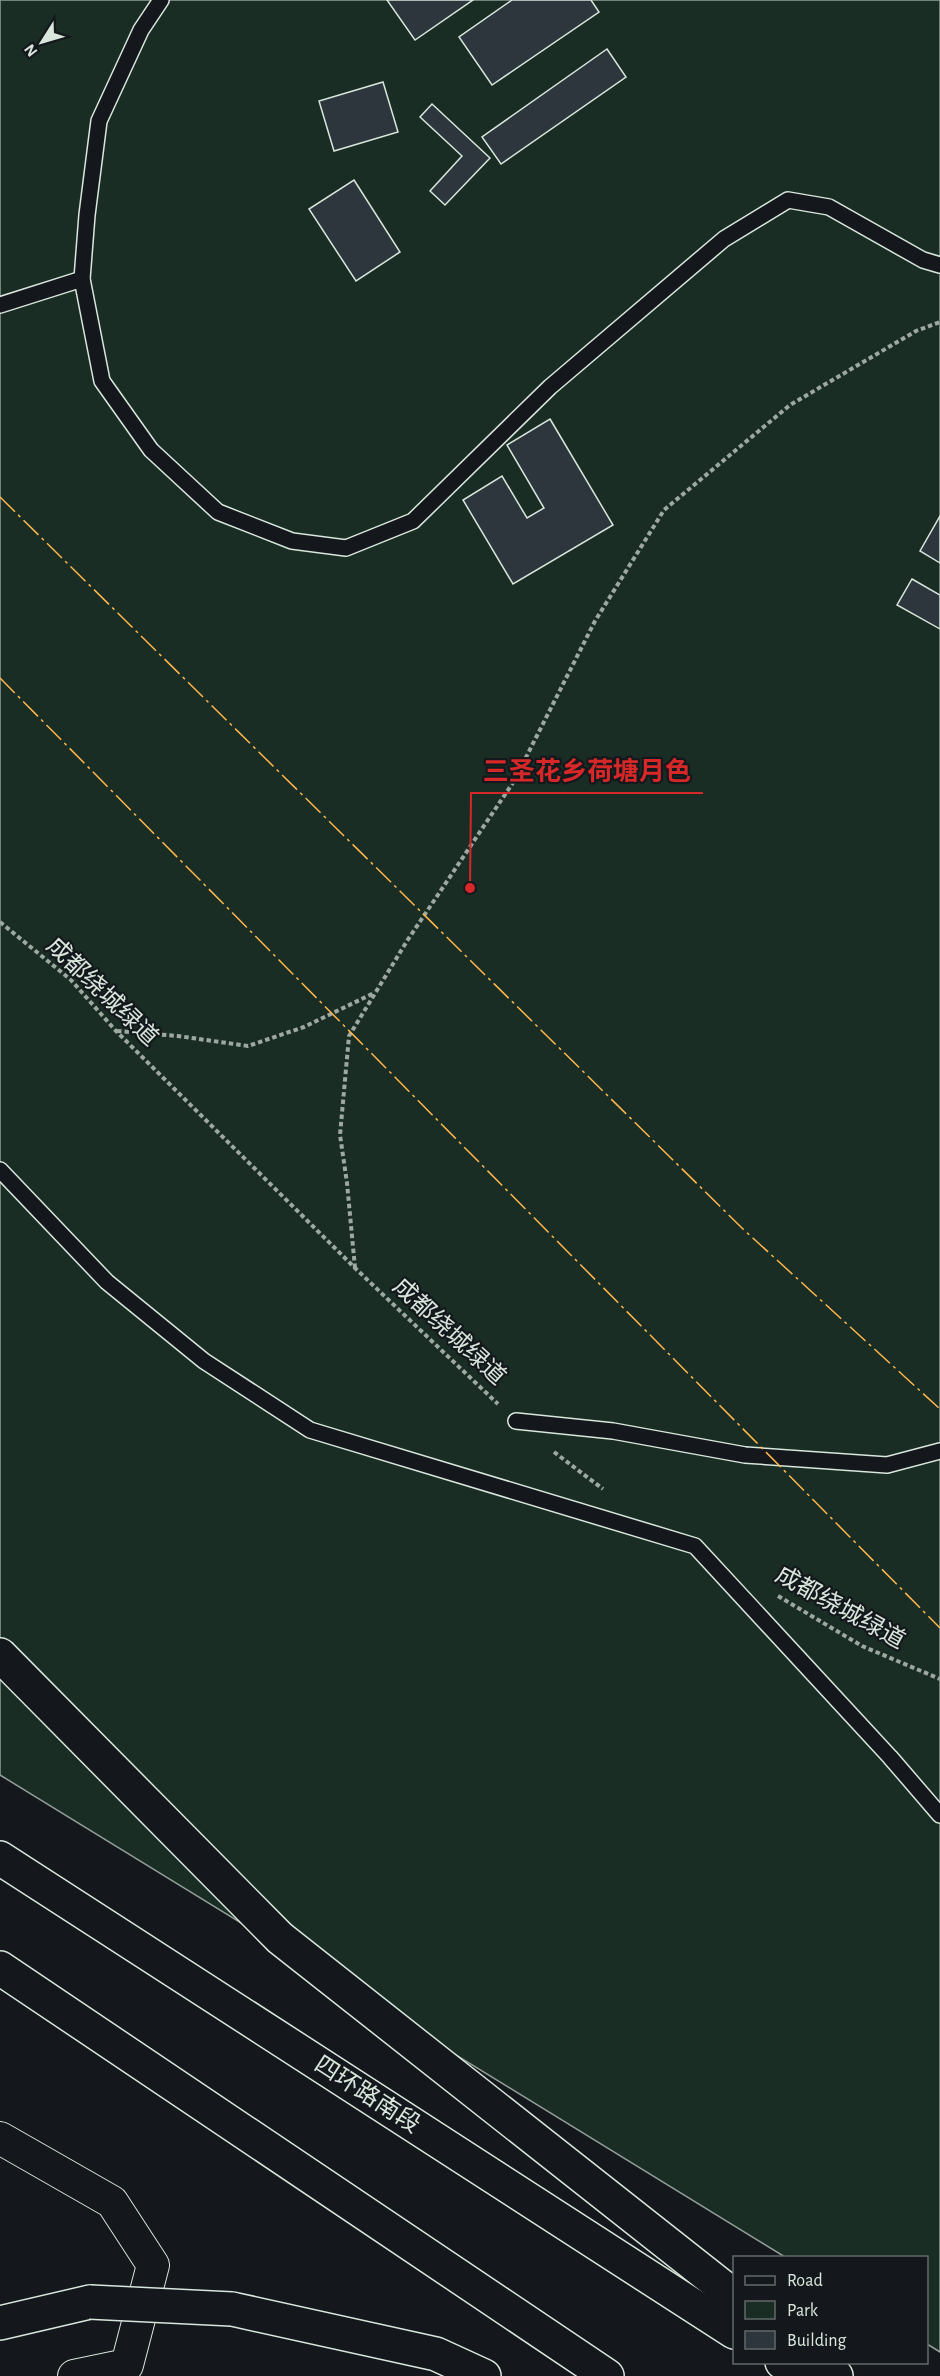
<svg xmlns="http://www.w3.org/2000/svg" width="940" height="2376" viewBox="0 0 940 2376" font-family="'Alegreya Sans','Noto Sans SC',sans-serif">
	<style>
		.green { fill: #1a2d24; stroke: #939e99; stroke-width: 1.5 }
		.building { fill: #2c363c; stroke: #d8e6dc; stroke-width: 1.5 }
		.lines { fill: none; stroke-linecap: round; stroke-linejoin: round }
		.lane-casing { stroke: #d8e6dc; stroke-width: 18 }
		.street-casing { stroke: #d8e6dc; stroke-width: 34 }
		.highway-casing { stroke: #d8e6dc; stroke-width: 36 }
		.path { stroke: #9da8a2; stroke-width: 4; stroke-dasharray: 4.5 3; stroke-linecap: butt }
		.lane { stroke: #14181c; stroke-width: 15 }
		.street { stroke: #14181c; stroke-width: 32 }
		.highway { stroke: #14181c; stroke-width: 33 }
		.highway-bridge-casing { stroke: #d8e6dc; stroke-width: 36; stroke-linecap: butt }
		.highway-bridge { stroke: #14181c; stroke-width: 33 }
		.power { stroke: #ffb74d; stroke-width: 1.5; stroke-dasharray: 21 4.5 3 4.5; stroke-linecap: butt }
		.labels { text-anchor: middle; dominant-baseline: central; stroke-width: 4.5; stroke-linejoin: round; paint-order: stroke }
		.street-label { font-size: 24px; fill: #d8e6dc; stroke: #14181c }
		.leader { fill: none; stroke: #d62828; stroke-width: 2 }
		.callout-dot { fill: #d62828; stroke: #14181c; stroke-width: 2 }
		.callout-label { font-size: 26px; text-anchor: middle; font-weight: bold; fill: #d62828; stroke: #14181c; stroke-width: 4.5; stroke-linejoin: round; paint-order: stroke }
	</style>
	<rect width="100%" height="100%" fill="#14181c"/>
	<path class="green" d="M 0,0 L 940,0 L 940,2352 L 927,2344 L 926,2258 L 785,2257 L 0,1775 Z"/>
	<g class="building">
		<path d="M 387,0 L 473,0 L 415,40 Z"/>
		<path d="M 512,0 L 591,0 L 599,12 L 492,85 L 459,37 Z"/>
		<path d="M 607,49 L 626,77 L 501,164 L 482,137 Z"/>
		<path d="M 383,82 L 398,132 L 334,151 L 319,101 Z"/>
		<path d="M 432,104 L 490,158 L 445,205 L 430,191 L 462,156 L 420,117 Z"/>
		<path d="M 354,180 L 400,252 L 356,281 L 309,209 Z"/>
		<path d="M 550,419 L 613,525 L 513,584 L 463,500 L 502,476 L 527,518 L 544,508 L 507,445 Z"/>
		<path d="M 940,516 L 940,563 L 920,551 Z"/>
		<path d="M 912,579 L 940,595 L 940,629 L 897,605 Z"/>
	</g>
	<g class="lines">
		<g class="lane-casing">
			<g id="lane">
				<path d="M 161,0 L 141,30 L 99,121 L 87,215 L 82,279 L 102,381 L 151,450 L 218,512 L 292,541 L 346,548 L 413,521 L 550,387 L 724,239 L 788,200 L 829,207 L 923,260 L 940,265"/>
				<path d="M 0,305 L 82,279"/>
				<path d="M 0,1170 L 107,1282 L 204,1361 L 310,1430 L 695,1546 L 890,1757 L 940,1815"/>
				<path d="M 516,1421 L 613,1431 L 745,1455 L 887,1465 L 940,1451"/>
			</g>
		</g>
		<g class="street-casing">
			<path id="street" d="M 0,2138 L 112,2202 L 153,2265 L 127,2365 L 74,2376"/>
		</g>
		<g class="highway-casing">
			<g id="highway">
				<path d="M 0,1655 L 280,1938 L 734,2296"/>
				<path d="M 0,1858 L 734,2332"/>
				<path d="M 0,1968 L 607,2376"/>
				<path d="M 232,2309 L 436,2354 L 484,2376"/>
				<path d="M 0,2323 L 90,2302"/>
				<path d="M 782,2362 L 803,2376"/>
				<path d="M 819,2362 L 836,2376"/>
			</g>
		</g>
		<g class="path">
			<path d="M 0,922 L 71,980 L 116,1031 L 356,1269 L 498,1404"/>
			<path d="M 117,1031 L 178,1036 L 248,1046 L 304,1027 L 374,993"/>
			<path d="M 355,1268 L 347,1183 L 340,1135 L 349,1036 L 407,941 L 514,781 L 595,621 L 664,510 L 790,405 L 916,331 L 940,322"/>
			<path d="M 554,1452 L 603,1489"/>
			<path d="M 778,1596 L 862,1646 L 940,1679"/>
		</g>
		<use href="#lane" class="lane"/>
		<use href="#street" class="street"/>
		<use href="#highway" class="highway"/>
		<g class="highway-bridge-casing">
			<path id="highway-bridge" d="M 90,2302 L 232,2309"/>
		</g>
		<use href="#highway-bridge" class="highway-bridge"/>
		<g class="power">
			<path d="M 0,497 L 743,1229 L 940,1409"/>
			<path d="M 0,678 L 940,1628"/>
		</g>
	</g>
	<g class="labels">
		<g class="street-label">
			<text transform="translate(102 992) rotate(44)">成都绕城绿道</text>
			<text transform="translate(449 1332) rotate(43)">成都绕城绿道</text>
			<text transform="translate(840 1608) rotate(29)">成都绕城绿道</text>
			<text transform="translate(367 2095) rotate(33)">四环路南段</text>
		</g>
	</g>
	<path class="leader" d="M470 888L471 793H703"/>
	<circle class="callout-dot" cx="470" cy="888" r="6"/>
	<g class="callout-label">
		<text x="587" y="780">三圣花乡荷塘月色</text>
	</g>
	<rect x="733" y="2256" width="195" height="108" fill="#14181c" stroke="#626a69" stroke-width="1.5"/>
	<rect x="745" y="2276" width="30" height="9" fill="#14181c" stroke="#626a69" stroke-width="1.5"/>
	<text x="787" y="2286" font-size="18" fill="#d8e6dc">Road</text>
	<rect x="745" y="2301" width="30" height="18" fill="#1a2d24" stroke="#626a69" stroke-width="1.5"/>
	<text x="787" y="2316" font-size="18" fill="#d8e6dc">Park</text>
	<rect x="745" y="2331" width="30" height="18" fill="#2c363c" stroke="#626a69" stroke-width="1.5"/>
	<text x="787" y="2346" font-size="18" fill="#d8e6dc">Building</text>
	<g transform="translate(42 42) rotate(233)" stroke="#14181c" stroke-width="4.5" paint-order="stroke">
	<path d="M0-4.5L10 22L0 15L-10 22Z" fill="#d8e6dc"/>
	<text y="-9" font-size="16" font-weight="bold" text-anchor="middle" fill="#d8e6dc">N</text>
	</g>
</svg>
